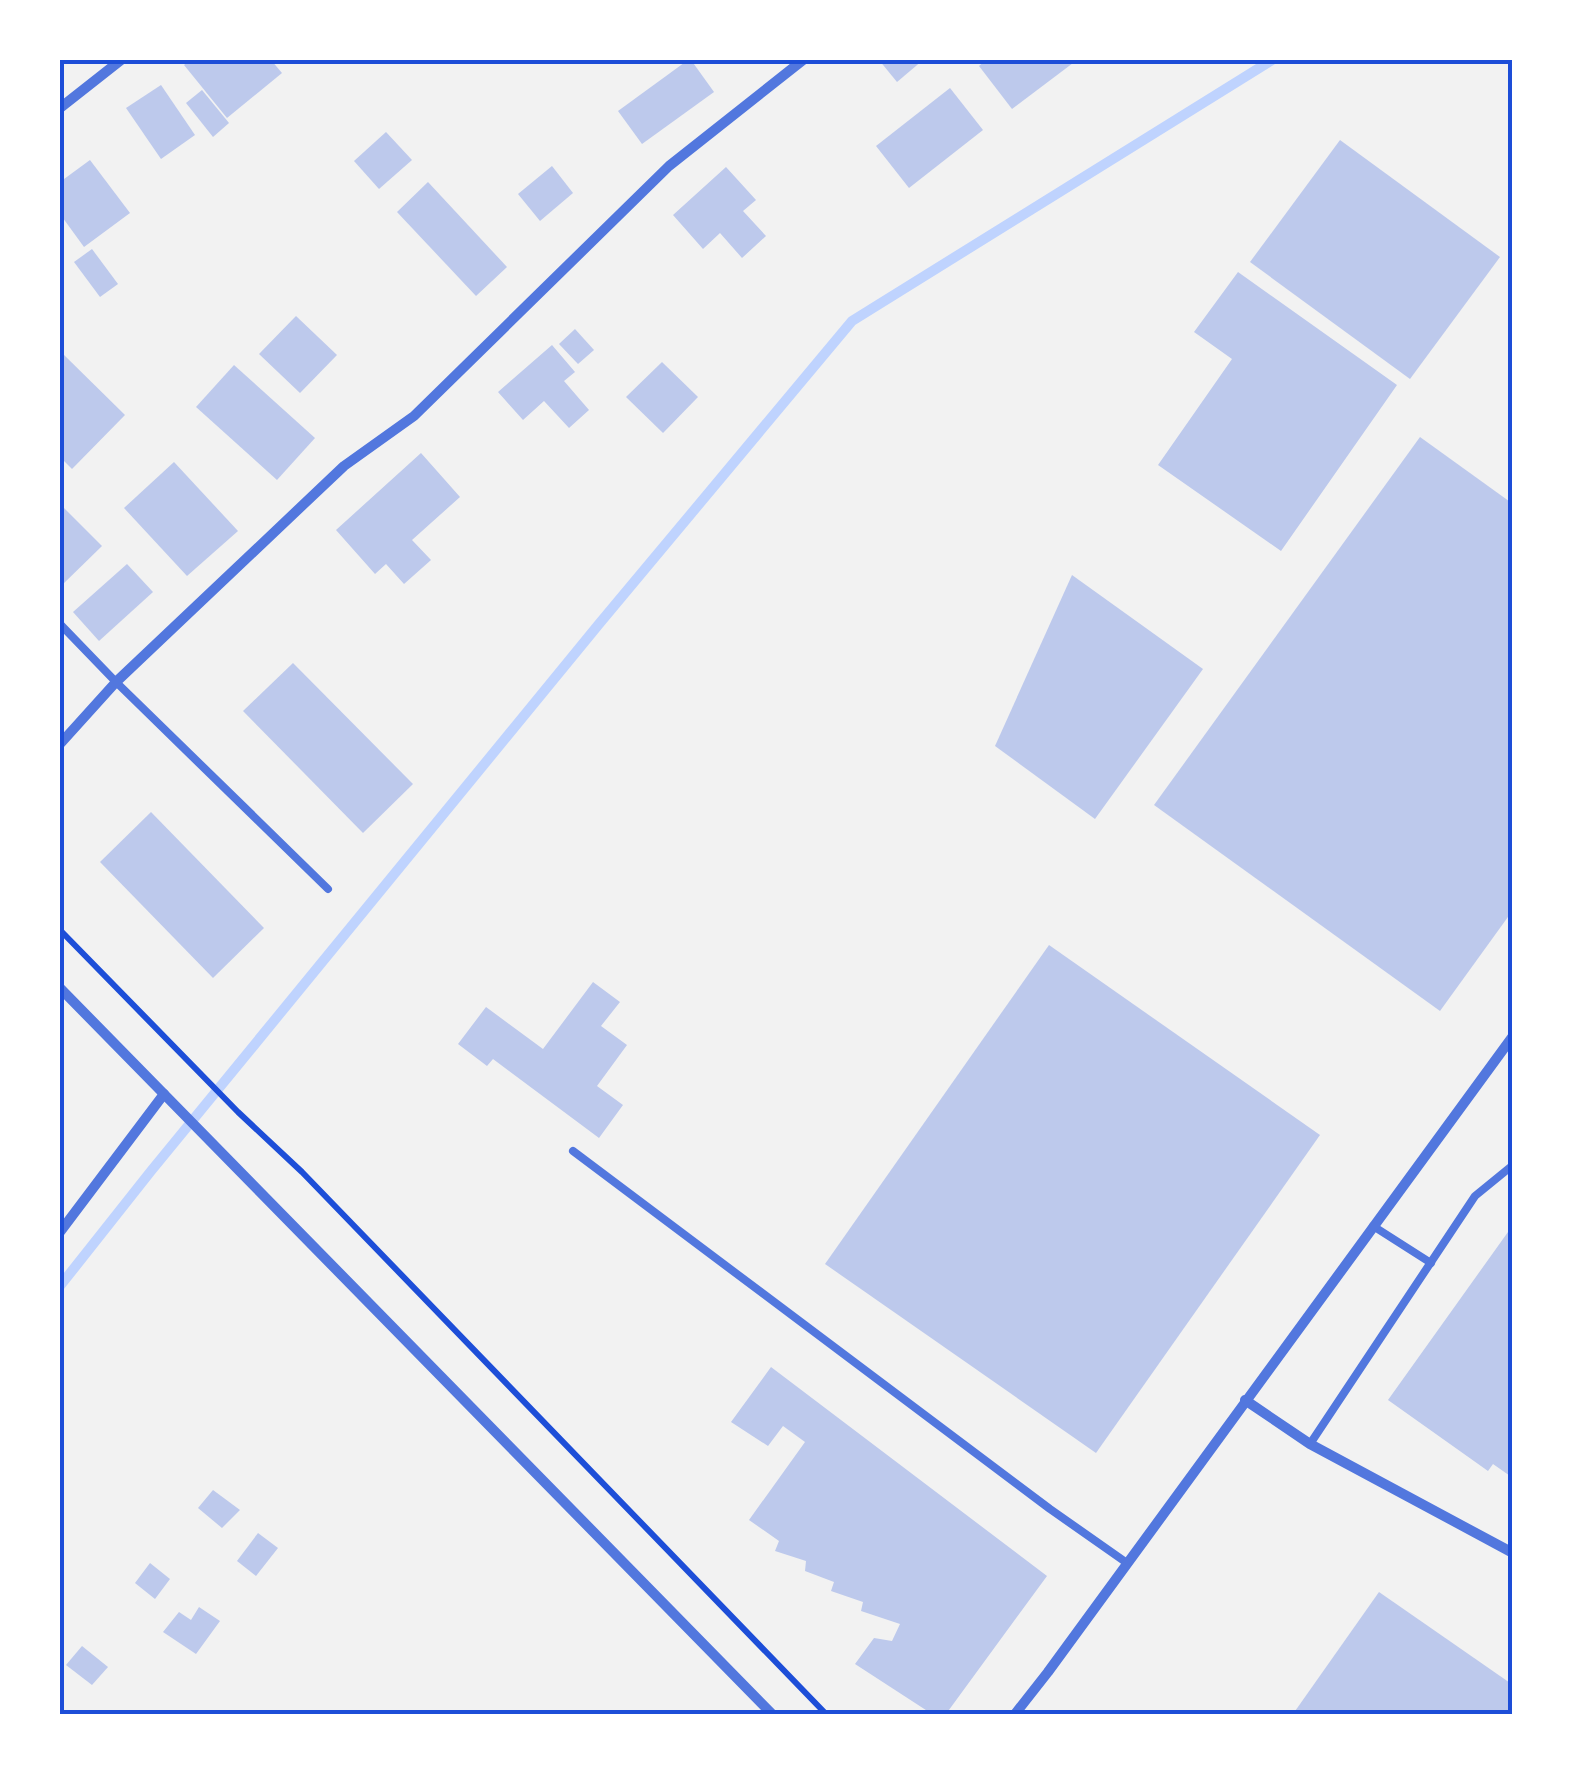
<svg xmlns="http://www.w3.org/2000/svg" width="1573" height="1774" viewBox="0 0 1573 1774" font-family="Lato,sans-serif">
	<style>
		.lines { fill: none; stroke-linecap: round; stroke-linejoin: round }
		.stream { stroke: #bfd3fe; stroke-width: 10 }
		.building { fill: #bdc9ec }
		.path { stroke: #1d4ed8; stroke-width: 6 }
		.service { stroke: #5277de; stroke-width: 8 }
		.minor { stroke: #5277de; stroke-width: 10 }
		.neatline { fill: none; stroke: #1d4ed8; stroke-width: 4 }
	</style>
	<rect width="100%" height="100%" fill="#f2f2f2"/>
	<g class="lines">
		<path class="stream" d="M 60,1286 L 151,1171 L 599,624 L 852,321 L 1272,60"/>
	</g>
	<g class="building">
		<path d="M 190,60 L 271,60 L 282,73 L 227,118 L 184,65 Z"/>
		<path d="M 688,60 L 691,60 L 714,92 L 642,144 L 618,111 Z"/>
		<path d="M 879,60 L 923,60 L 897,82 Z"/>
		<path d="M 986,60 L 1077,60 L 1012,109 L 979,66 Z"/>
		<path d="M 161,85 L 195,135 L 161,159 L 126,108 Z"/>
		<path d="M 950,88 L 983,130 L 909,188 L 876,146 Z"/>
		<path d="M 202,90 L 229,123 L 213,137 L 186,103 Z"/>
		<path d="M 386,132 L 412,160 L 379,189 L 354,161 Z"/>
		<path d="M 1340,140 L 1500,257 L 1410,379 L 1250,262 Z"/>
		<path d="M 90,160 L 130,213 L 84,247 L 60,214 L 60,182 Z"/>
		<path d="M 552,166 L 573,193 L 540,221 L 518,194 Z"/>
		<path d="M 726,167 L 756,200 L 743,211 L 766,236 L 742,258 L 720,233 L 703,249 L 673,215 Z"/>
		<path d="M 428,182 L 507,267 L 476,296 L 397,212 Z"/>
		<path d="M 92,249 L 118,284 L 100,297 L 74,262 Z"/>
		<path d="M 1238,272 L 1397,385 L 1281,551 L 1158,465 L 1232,359 L 1194,332 Z"/>
		<path d="M 296,316 L 337,355 L 300,393 L 259,354 Z"/>
		<path d="M 575,329 L 594,350 L 578,364 L 559,344 Z"/>
		<path d="M 552,345 L 575,372 L 564,381 L 589,410 L 569,428 L 544,401 L 523,420 L 498,392 Z"/>
		<path d="M 62,353 L 125,415 L 72,469 L 60,457 L 60,356 Z"/>
		<path d="M 662,362 L 698,397 L 663,433 L 626,397 Z"/>
		<path d="M 234,365 L 315,438 L 277,480 L 196,407 Z"/>
		<path d="M 1420,437 L 1513,504 L 1513,910 L 1440,1011 L 1154,805 Z"/>
		<path d="M 421,453 L 460,497 L 412,540 L 431,560 L 404,584 L 386,564 L 375,574 L 336,530 Z"/>
		<path d="M 174,462 L 238,531 L 187,576 L 124,508 Z"/>
		<path d="M 60,504 L 102,546 L 60,587 Z"/>
		<path d="M 127,564 L 153,592 L 99,641 L 73,612 Z"/>
		<path d="M 1072,575 L 1203,669 L 1095,819 L 995,746 Z"/>
		<path d="M 293,663 L 413,784 L 363,833 L 243,711 Z"/>
		<path d="M 151,812 L 264,928 L 213,978 L 100,862 Z"/>
		<path d="M 1049,945 L 1320,1135 L 1096,1453 L 825,1264 Z"/>
		<path d="M 593,982 L 620,1002 L 601,1026 L 627,1045 L 597,1086 L 623,1105 L 599,1138 L 493,1059 L 487,1066 L 458,1044 L 486,1007 L 543,1049 Z"/>
		<path d="M 1513,1225 L 1513,1478 L 1493,1464 L 1488,1471 L 1388,1400 Z"/>
		<path d="M 771,1367 L 1047,1576 L 946,1714 L 932,1714 L 855,1664 L 874,1638 L 892,1641 L 900,1624 L 861,1611 L 863,1602 L 831,1591 L 834,1582 L 805,1571 L 806,1561 L 775,1551 L 779,1541 L 749,1520 L 805,1442 L 783,1426 L 768,1446 L 731,1422 Z"/>
		<path d="M 213,1490 L 240,1510 L 222,1528 L 198,1508 Z"/>
		<path d="M 258,1533 L 278,1548 L 256,1576 L 237,1561 Z"/>
		<path d="M 150,1563 L 170,1579 L 155,1599 L 135,1583 Z"/>
		<path d="M 1379,1592 L 1513,1685 L 1513,1714 L 1293,1714 Z"/>
		<path d="M 199,1607 L 220,1621 L 196,1654 L 163,1632 L 179,1612 L 191,1620 Z"/>
		<path d="M 82,1646 L 108,1667 L 92,1685 L 66,1665 Z"/>
	</g>
	<g class="lines">
		<path class="path" d="M 60,930 L 238,1112 L 302,1172 L 826,1714"/>
		<g class="service">
			<path d="M 60,624 L 116,682 L 328,889"/>
			<path d="M 573,1151 L 1050,1509 L 1127,1563"/>
			<path d="M 1373,1226 L 1431,1263"/>
			<path d="M 1310,1444 L 1475,1196 L 1513,1165"/>
		</g>
		<g class="minor">
			<path d="M 60,108 L 121,60"/>
			<path d="M 60,744 L 116,682 L 344,466 L 414,416 L 669,166 L 803,60"/>
			<path d="M 60,988 L 772,1714"/>
			<path d="M 60,1232 L 164,1094"/>
			<path d="M 1245,1400 L 1310,1444 L 1513,1553"/>
			<path d="M 1015,1714 L 1048,1672 L 1513,1036"/>
		</g>
	</g>
	<rect width="1573" height="1774" fill="none" stroke="#ffffff" stroke-width="125"/>
	<rect x="62" y="62" width="1448" height="1650" class="neatline"/>
</svg>
